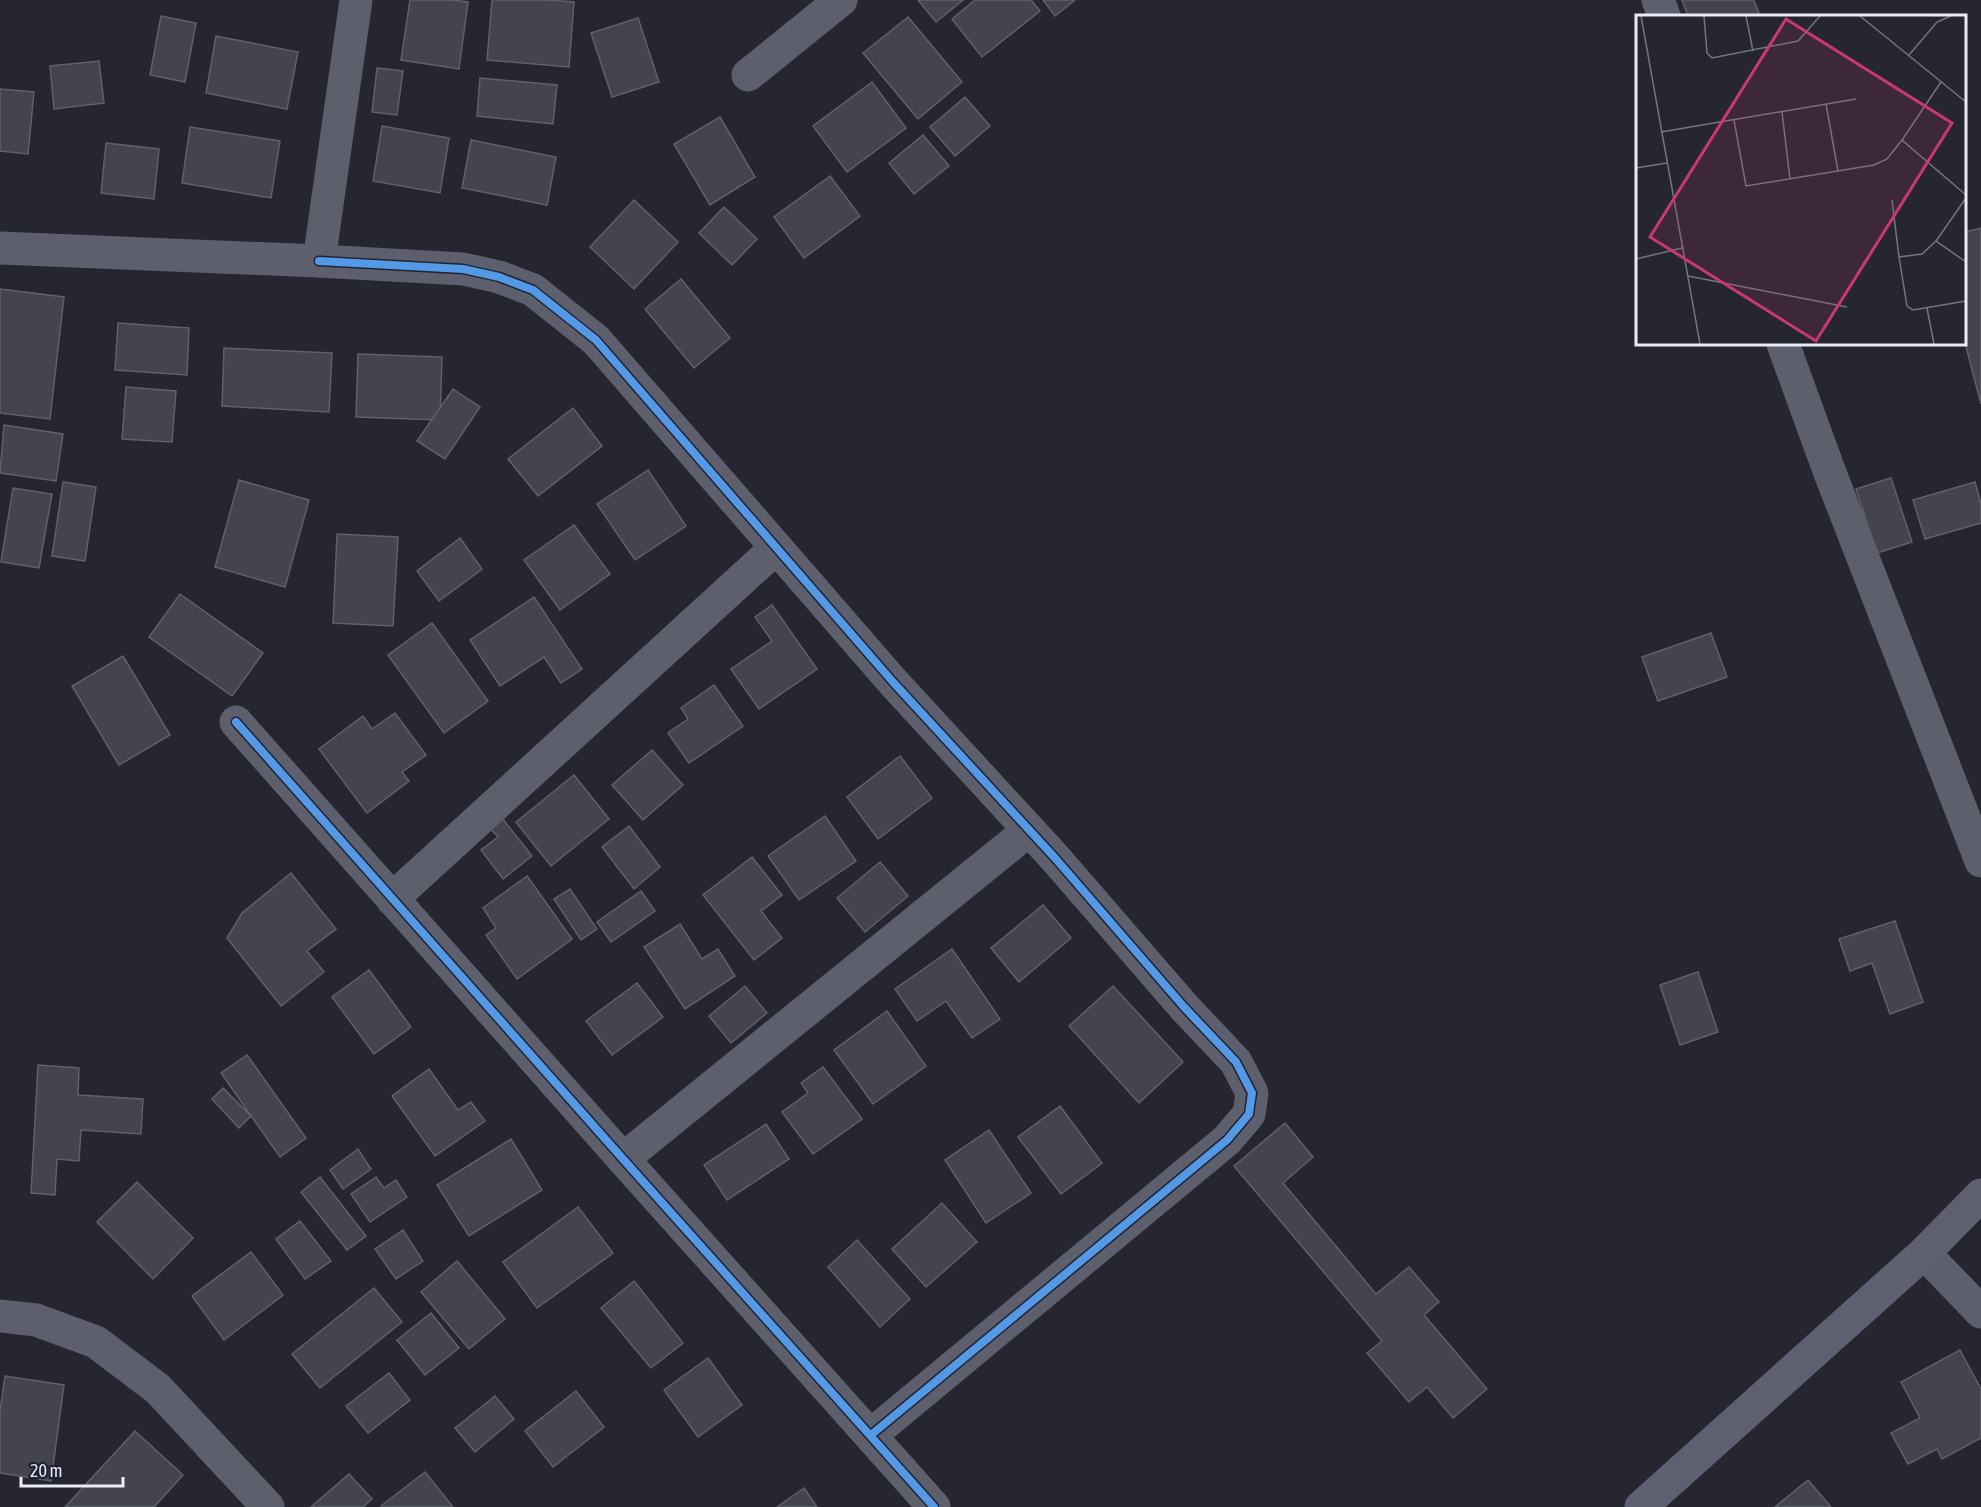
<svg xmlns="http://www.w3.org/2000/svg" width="1981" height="1507" viewBox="0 0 1981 1507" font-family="'Asap Condensed',sans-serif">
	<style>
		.building { fill: #43444d; stroke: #5f6069; stroke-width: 1.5 }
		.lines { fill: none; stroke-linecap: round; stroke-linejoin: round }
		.minor { stroke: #5d5f6d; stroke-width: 33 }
		.major { stroke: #5e6071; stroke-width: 33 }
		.cycleway-casing { stroke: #212334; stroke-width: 11 }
		.cycleway { stroke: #5399e6; stroke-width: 8 }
		.inset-road { fill: none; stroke: #737580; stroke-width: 1.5 }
		.view { fill: #c83872; fill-opacity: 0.15; stroke: #c83872; stroke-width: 3 }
		.inset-edge { fill: none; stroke: #e9ebf7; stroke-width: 3 }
	</style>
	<rect width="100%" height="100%" fill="#252630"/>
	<g class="building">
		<path d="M 410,0 L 452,0 L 468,2 L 459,69 L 401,60 Z"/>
		<path d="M 492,0 L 549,0 L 574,2 L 569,67 L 487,60 Z"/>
		<path d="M 918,0 L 963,0 L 936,22 Z"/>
		<path d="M 975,0 L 1031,0 L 1040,11 L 982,57 L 952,19 Z"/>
		<path d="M 1043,0 L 1075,0 L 1055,16 Z"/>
		<path d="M 1682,0 L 1754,0 L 1760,16 L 1688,16 Z"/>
		<path d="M 161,16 L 196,23 L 185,82 L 150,75 Z"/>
		<path d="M 908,17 L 962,82 L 918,119 L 863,53 Z"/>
		<path d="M 638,18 L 659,82 L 612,97 L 591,33 Z"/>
		<path d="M 216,36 L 298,52 L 287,109 L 206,93 Z"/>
		<path d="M 99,61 L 104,103 L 54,109 L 50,66 Z"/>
		<path d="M 377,68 L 403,71 L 397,115 L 372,112 Z"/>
		<path d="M 480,78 L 557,85 L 553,124 L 477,116 Z"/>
		<path d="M 872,82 L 906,128 L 847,172 L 813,126 Z"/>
		<path d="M 0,89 L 34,92 L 28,154 L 0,151 Z"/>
		<path d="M 965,97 L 990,126 L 955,156 L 930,127 Z"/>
		<path d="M 720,117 L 755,177 L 710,205 L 674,144 Z"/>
		<path d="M 382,126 L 449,138 L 440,193 L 373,181 Z"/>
		<path d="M 190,127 L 280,141 L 271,198 L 182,183 Z"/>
		<path d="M 923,135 L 949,166 L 914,194 L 889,163 Z"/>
		<path d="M 471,140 L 556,157 L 547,205 L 462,188 Z"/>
		<path d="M 106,143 L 159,149 L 154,199 L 101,193 Z"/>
		<path d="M 830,176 L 860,216 L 804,258 L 774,217 Z"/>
		<path d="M 634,200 L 678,242 L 634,289 L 590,247 Z"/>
		<path d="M 724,207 L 757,239 L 732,265 L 699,233 Z"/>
		<path d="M 1981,228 L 1981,404 L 1964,339 L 1964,232 Z"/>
		<path d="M 681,279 L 730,338 L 694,368 L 645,309 Z"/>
		<path d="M 0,289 L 64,297 L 50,419 L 0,413 Z"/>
		<path d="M 118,323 L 189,328 L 187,375 L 115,370 Z"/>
		<path d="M 224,348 L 332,353 L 329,412 L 222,406 Z"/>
		<path d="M 358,354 L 442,357 L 440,420 L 356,417 Z"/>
		<path d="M 126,387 L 176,391 L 172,442 L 122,439 Z"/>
		<path d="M 453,389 L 480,407 L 445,459 L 417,441 Z"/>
		<path d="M 573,408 L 602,446 L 538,496 L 508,459 Z"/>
		<path d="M 4,425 L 63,434 L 56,481 L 0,473 Z"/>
		<path d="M 648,470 L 686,526 L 635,560 L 597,504 Z"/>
		<path d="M 1891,478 L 1912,542 L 1877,553 L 1856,489 Z"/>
		<path d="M 239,480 L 309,500 L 285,587 L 215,567 Z"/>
		<path d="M 63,482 L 96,487 L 85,561 L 52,556 Z"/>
		<path d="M 1975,482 L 1981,504 L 1981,523 L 1925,539 L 1913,500 Z"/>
		<path d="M 13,488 L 52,494 L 39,568 L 1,562 Z"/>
		<path d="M 574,525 L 610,574 L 560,610 L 524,560 Z"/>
		<path d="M 337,534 L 398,537 L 393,626 L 333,623 Z"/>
		<path d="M 460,538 L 482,569 L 439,601 L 417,571 Z"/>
		<path d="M 180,594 L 263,653 L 232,696 L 149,637 Z"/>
		<path d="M 534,597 L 582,669 L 561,683 L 544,657 L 500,686 L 470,640 Z"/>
		<path d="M 772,605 L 817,669 L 759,709 L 731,669 L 772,641 L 755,617 Z"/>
		<path d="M 432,623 L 488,701 L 444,733 L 388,655 Z"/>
		<path d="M 1711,633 L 1727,677 L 1658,701 L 1642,657 Z"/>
		<path d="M 123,656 L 170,735 L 119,765 L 72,686 Z"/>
		<path d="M 714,685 L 743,726 L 689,763 L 668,733 L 688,719 L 681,708 Z"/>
		<path d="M 395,713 L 426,755 L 402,772 L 409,781 L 367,813 L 319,749 L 363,716 L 372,729 Z"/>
		<path d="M 652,750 L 683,785 L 643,820 L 612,785 Z"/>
		<path d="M 900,756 L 932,798 L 878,839 L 847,797 Z"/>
		<path d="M 574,775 L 609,819 L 551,866 L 516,822 Z"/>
		<path d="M 825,816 L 856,861 L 799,900 L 768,856 Z"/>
		<path d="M 502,818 L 532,856 L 503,879 L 481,850 L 498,837 L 489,827 Z"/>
		<path d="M 629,826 L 660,867 L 634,889 L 602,847 Z"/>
		<path d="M 752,857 L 782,895 L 761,911 L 782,938 L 754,960 L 703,895 Z"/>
		<path d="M 880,862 L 908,896 L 865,932 L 837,898 Z"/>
		<path d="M 291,873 L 336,929 L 307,951 L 324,972 L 281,1006 L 227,938 L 242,913 Z"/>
		<path d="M 527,876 L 572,939 L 517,979 L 486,935 L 496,928 L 483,908 Z"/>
		<path d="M 570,889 L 597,929 L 581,940 L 554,899 Z"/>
		<path d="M 641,891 L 655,911 L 611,942 L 597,922 Z"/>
		<path d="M 1043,905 L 1071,938 L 1019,982 L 991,948 Z"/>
		<path d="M 1895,921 L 1923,1002 L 1890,1014 L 1872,963 L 1850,971 L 1839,939 Z"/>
		<path d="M 680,924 L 702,959 L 718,949 L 735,976 L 685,1009 L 644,947 Z"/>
		<path d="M 952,949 L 1000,1019 L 972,1038 L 946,1001 L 917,1021 L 895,989 Z"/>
		<path d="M 369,970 L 411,1027 L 374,1054 L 332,997 Z"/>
		<path d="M 1698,972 L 1718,1032 L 1680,1045 L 1660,985 Z"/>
		<path d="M 637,983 L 663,1017 L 612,1055 L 586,1021 Z"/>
		<path d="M 745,986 L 767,1013 L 731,1043 L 709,1016 Z"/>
		<path d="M 1113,986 L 1183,1062 L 1139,1103 L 1069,1026 Z"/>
		<path d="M 887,1011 L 926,1066 L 873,1104 L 834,1050 Z"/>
		<path d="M 247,1055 L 306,1138 L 280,1157 L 221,1073 Z"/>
		<path d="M 38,1065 L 79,1068 L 78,1095 L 143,1099 L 141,1134 L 81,1130 L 79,1161 L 57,1159 L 55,1195 L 31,1193 Z"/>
		<path d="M 823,1067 L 862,1119 L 813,1154 L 782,1112 L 808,1093 L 801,1083 Z"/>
		<path d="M 429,1069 L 458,1110 L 471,1102 L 485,1121 L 435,1156 L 392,1096 Z"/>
		<path d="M 223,1088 L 251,1116 L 239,1128 L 212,1099 Z"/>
		<path d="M 1060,1106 L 1102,1163 L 1061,1194 L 1018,1137 Z"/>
		<path d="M 1285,1123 L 1313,1157 L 1283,1183 L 1376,1294 L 1409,1267 L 1439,1302 L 1424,1315 L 1487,1389 L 1453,1418 L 1427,1387 L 1409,1402 L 1367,1353 L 1382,1341 L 1234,1166 Z"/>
		<path d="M 766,1124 L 789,1159 L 727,1200 L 704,1165 Z"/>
		<path d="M 989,1130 L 1031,1193 L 986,1223 L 945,1160 Z"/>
		<path d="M 511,1139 L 542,1190 L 469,1236 L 437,1185 Z"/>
		<path d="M 358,1149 L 371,1169 L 343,1189 L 330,1170 Z"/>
		<path d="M 320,1177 L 366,1236 L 347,1250 L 301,1192 Z"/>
		<path d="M 376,1177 L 384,1188 L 396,1180 L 407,1197 L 370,1222 L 351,1194 Z"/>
		<path d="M 137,1182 L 193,1238 L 153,1279 L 97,1222 Z"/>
		<path d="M 942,1203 L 977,1242 L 926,1287 L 892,1249 Z"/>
		<path d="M 578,1207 L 613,1253 L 537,1308 L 503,1262 Z"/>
		<path d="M 300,1221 L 331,1261 L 305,1279 L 276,1239 Z"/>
		<path d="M 403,1230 L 423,1261 L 396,1279 L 375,1249 Z"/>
		<path d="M 857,1240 L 910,1299 L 880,1327 L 828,1267 Z"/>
		<path d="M 251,1252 L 283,1295 L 224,1340 L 192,1296 Z"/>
		<path d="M 457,1261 L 505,1319 L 469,1349 L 421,1292 Z"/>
		<path d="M 634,1281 L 683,1343 L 651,1368 L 601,1308 Z"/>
		<path d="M 374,1288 L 402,1322 L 320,1388 L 292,1354 Z"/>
		<path d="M 431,1313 L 459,1348 L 425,1375 L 397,1340 Z"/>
		<path d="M 1960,1350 L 1981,1389 L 1981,1438 L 1942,1459 L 1937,1449 L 1908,1464 L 1891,1433 L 1920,1418 L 1901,1382 Z"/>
		<path d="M 708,1358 L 742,1405 L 698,1437 L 664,1390 Z"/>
		<path d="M 389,1373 L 410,1400 L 368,1433 L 346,1406 Z"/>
		<path d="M 5,1376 L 64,1385 L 51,1481 L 0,1473 L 0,1411 Z"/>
		<path d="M 576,1391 L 604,1427 L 553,1467 L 525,1431 Z"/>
		<path d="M 495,1396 L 514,1419 L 475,1452 L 455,1428 Z"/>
		<path d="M 135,1431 L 183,1475 L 154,1507 L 65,1507 Z"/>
		<path d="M 425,1472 L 453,1507 L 382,1507 L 381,1506 Z"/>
		<path d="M 349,1474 L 372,1499 L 363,1507 L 311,1507 Z"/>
		<path d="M 1808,1480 L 1831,1507 L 1775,1507 Z"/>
		<path d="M 804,1488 L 817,1507 L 777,1507 Z"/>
	</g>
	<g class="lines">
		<g class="minor">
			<path d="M 1658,0 L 1664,16"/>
			<path d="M 748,75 L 841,0"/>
			<path d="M 0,248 L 319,261 L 356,0"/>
			<path d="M 319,261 L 463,269 L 499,277 L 533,290 L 596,340 L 893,682 L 1055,858 L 1184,1007 L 1236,1062 L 1252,1093 L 1249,1114 L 1227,1140 L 871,1435"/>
			<path d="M 1783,344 L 1830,473 L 1981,861"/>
			<path d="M 236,722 L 623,1159 L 934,1507"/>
			<path d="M 392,899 L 776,548"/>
			<path d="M 623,1159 L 1029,830"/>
			<path d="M 1924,1253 L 1981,1312"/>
			<path d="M 0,1316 L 36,1320 L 96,1342 L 158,1389 L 268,1507"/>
		</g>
		<path class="major" d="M 1641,1507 L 1924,1253 L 1981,1195"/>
		<g class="cycleway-casing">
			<g id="cycleway">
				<path d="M 319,261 L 463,269 L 499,277 L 533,290 L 596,340 L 893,682 L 1055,858 L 1184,1007 L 1236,1062 L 1252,1093 L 1249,1114 L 1227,1140 L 871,1435"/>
				<path d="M 236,722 L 623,1159 L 934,1507"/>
			</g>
		</g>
		<use href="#cycleway" class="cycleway"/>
	</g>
	<g transform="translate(1636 15)">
		<rect width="330" height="330" fill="#252630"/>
		<path class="inset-road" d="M 5,1 L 64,329M 68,1 L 71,38 L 76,43 L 162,26 L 184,1M 110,1 L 117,36M 224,1 L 330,87M 273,40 L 301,7 L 315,1M 305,67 L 266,125 L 330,180M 190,89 L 202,156M 146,97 L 154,164M 98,105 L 110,171 L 238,150 L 251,144 L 266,125M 25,117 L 220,84M 0,153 L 31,148M 330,183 L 300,226 L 330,247M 256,185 L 263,242M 300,226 L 286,239 L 263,242 L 271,291 L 277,295 L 330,286M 0,244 L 46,233M 52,261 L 211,292M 291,293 L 298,329"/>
		<path class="view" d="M 150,4 L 316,108 L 180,326 L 14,222 Z"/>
		<rect width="330" height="330" class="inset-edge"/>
	</g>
	<path d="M21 1477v9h102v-9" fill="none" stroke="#e9ebf7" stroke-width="3"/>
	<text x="30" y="1477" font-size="18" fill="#e9ebf7" stroke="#212334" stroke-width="4.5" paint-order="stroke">20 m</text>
</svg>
